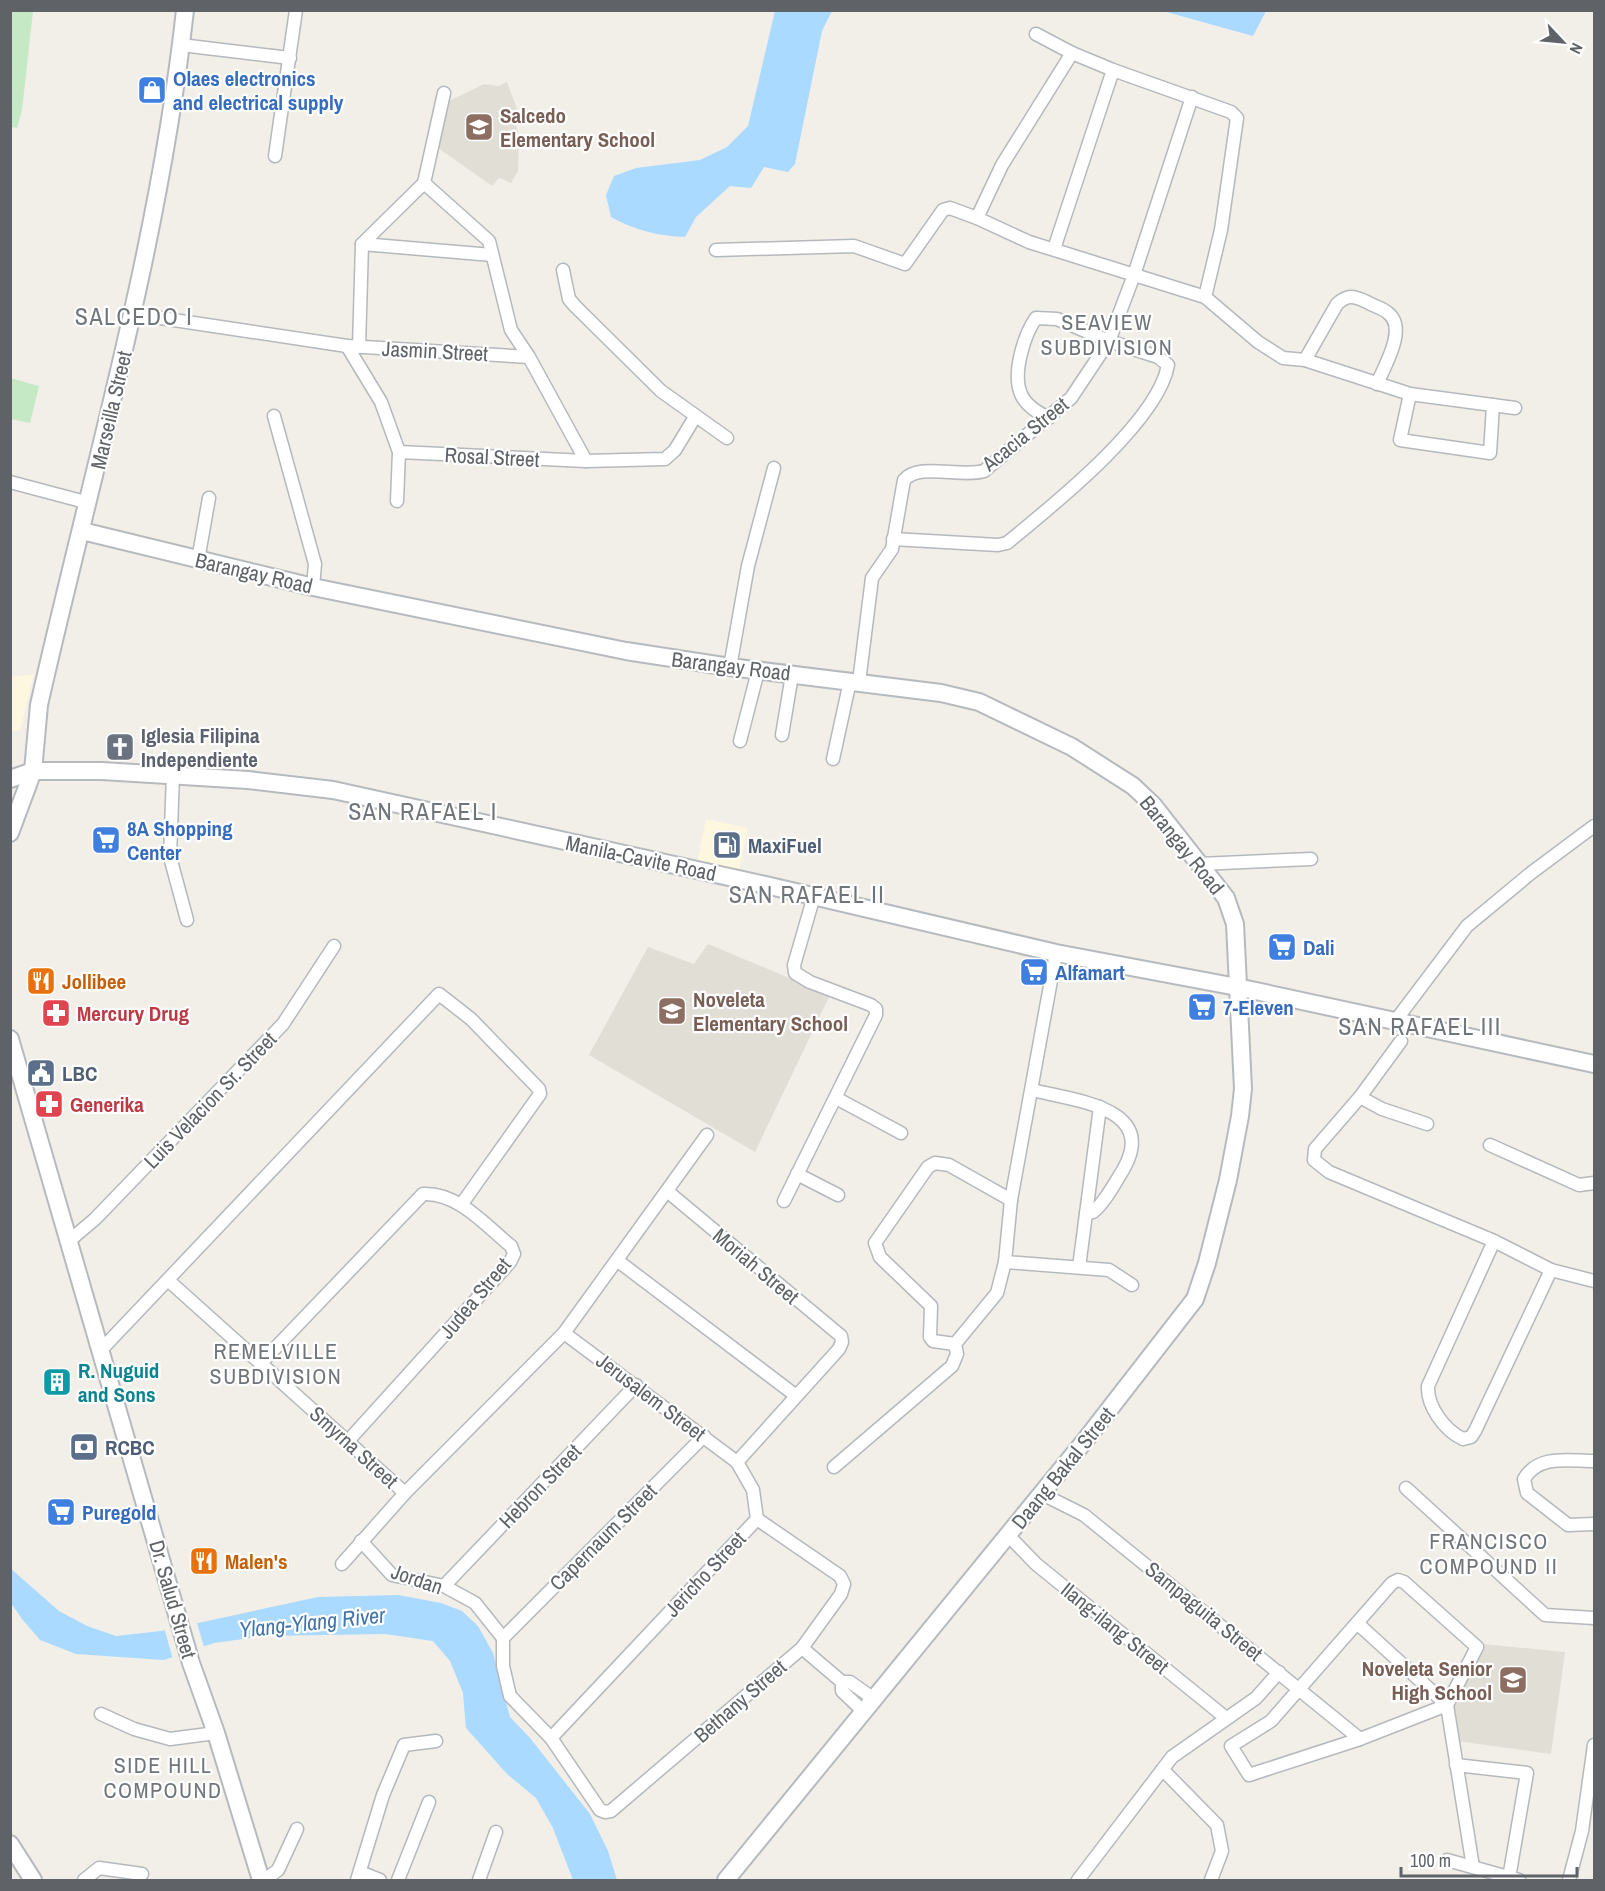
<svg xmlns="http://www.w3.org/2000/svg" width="1605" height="1891" viewBox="0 0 1605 1891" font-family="'Archivo Narrow',sans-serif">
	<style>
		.commercial { fill: #fef7e0 }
		.education { fill: #e1ded6 }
		.green { fill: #c5e8c5 }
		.water { fill: #aadaff }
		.pier { fill: #f1efe8 }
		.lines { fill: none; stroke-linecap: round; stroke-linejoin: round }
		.street-casing { stroke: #b5b8bc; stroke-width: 15 }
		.secondary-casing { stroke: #b6babf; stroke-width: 20 }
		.street { stroke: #fff; stroke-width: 12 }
		.secondary { stroke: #fff; stroke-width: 16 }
		.labels { text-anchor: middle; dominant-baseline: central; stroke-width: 4.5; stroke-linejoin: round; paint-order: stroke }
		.shop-label { font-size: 21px; font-weight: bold; fill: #366cbe; stroke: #fff; text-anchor: start }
		.education-label { font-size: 21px; font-weight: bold; fill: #785e54; stroke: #fff; text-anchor: start }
		.street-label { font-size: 21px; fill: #5f6368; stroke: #fff }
		.worship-label { font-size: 21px; font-weight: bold; fill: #5b616d; stroke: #fff; text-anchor: start }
		.service-label { font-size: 21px; font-weight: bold; fill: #4e5e75; stroke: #fff; text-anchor: start }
		.food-label { font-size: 21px; font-weight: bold; fill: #c56008; stroke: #fff; text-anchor: start }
		.health-label { font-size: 21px; font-weight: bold; fill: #be3a42; stroke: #fff; text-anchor: start }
		.culture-label { font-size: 21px; font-weight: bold; fill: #0d838f; stroke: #fff; text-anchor: start }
		.neighbourhood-label { font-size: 22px; letter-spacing: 1.5px; fill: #70757a; stroke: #fff }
		.water-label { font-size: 22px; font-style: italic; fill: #4174aa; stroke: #fff }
		.quarter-label { font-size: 24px; letter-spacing: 1.5px; fill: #70757a; stroke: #fff }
	</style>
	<rect width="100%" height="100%" fill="#f1efe8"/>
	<g class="commercial">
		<path d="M 34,674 L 20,731 L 11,731 L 11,677 Z"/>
		<path d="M 706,819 L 748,828 L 739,872 L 697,863 Z"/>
	</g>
	<g class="education">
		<path d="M 507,82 L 519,114 L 514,118 L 519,135 L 518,171 L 511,183 L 499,178 L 492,186 L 437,147 L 445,103 L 484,84 L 498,86 Z"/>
		<path d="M 708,944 L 830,995 L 755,1152 L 589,1055 L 648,947 L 694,964 Z"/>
		<path d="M 1482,1644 L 1565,1652 L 1551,1754 L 1457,1741 L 1453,1707 Z"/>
	</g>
	<g class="green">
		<path d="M 11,10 L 33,11 L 22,110 L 17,128 L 11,127 Z"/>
		<path d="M 10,378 L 39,386 L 30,423 L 11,419 Z"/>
	</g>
	<g class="water">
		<path d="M 775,11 L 832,11 L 822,31 L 795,164 L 788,172 L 764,167 L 751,188 L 730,186 L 696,217 L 685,237 C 658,236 634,230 611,217 L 606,195 L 614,176 L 636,168 L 700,160 L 727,147 L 748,126 Z"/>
		<path d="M 1163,11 L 1266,10 L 1266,11 L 1253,36 Z"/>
		<path d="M 10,1568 L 59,1611 L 87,1626 L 116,1636 L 161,1631 L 318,1597 L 398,1595 L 441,1603 L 462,1611 L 478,1626 L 493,1653 L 510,1717 L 530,1738 L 590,1814 L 608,1851 L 617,1880 L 573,1880 L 553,1828 L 536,1798 L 507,1774 L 466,1728 L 463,1693 L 450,1661 L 433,1641 L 385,1634 L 265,1636 L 214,1643 L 164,1660 L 76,1654 L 40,1640 L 22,1619 L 11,1603 Z"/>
	</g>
	<path class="pier" d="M 196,1620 L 205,1650 L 173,1660 L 164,1627 Z"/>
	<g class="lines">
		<g class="street-casing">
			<g id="street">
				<path d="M 1036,34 L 1072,53 L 1113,70 L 1231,112 L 1237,118 L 1221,230 L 1205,297"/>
				<path d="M 181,45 L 290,58"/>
				<path d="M 1072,53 L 1002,165 L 977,218 L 1029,242 L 1205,297 L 1258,342 L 1283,358 L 1305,360 L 1410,394 L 1515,408"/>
				<path d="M 275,156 L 296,10"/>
				<path d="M 362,244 L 492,255"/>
				<path d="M 1054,249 L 1113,70"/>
				<path d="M 716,250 L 854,246 L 905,264 L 943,210 L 950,208 L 977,218"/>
				<path d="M 563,270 L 569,299 L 575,306 L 661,391 L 727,438"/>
				<path d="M 134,314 L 347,346 L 529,357 L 511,330 L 489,241 L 424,183"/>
				<path d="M 347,346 L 381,402 L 399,452 L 397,501"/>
				<path d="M 359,347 L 362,244 L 424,183 L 444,93"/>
				<path d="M 529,357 L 586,461 L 665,459 L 675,450 L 695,417"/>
				<path d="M 1305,360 L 1337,304 C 1348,294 1354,296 1367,302 C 1373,306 1383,308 1388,313 C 1408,328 1384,367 1377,384"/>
				<path d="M 1410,394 L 1400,440 L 1490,453 L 1493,405"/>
				<path d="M 274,416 L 315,564 L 313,587"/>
				<path d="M 399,452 L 586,461"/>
				<path d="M 10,482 L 89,503"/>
				<path d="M 893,539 L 998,545 L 1007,543 C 1052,506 1158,422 1168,365 L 1158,357 L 1109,341 L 1057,319 L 1036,318 C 1024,335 1012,374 1021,394 C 1026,406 1038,413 1049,418"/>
				<path d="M 198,560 L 209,498"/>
				<path d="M 730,667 L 748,566 L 774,468"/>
				<path d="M 859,682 L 872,578 L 892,549 L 904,480 C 919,462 961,478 984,471 L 1071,398 L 1109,341 L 1134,275 L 1192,97"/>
				<path d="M 782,735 L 792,675"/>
				<path d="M 740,741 L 758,671"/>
				<path d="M 833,759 L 850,681"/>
				<path d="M 173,774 L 170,857 L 187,920"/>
				<path d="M 1200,864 L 1311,859"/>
				<path d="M 1396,1020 L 1467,926 L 1531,873 L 1594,826"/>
				<path d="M 1401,1041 L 1360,1097 L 1315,1149 L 1314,1160 L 1329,1172 L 1494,1241 L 1551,1270 L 1594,1281"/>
				<path d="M 1032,1090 C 1077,1101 1163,1108 1120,1175 C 1112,1188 1104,1203 1093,1212 L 1086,1213"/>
				<path d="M 1360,1097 L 1382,1109 L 1427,1124"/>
				<path d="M 836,1098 L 901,1133"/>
				<path d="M 1490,1145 L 1579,1185 L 1594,1183"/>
				<path d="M 797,1174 L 838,1195"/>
				<path d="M 784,1201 L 876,1015 L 876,1009 L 871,1005 L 810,982 L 795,973 L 794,965 L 814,896"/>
				<path d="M 69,1241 L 95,1219 L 283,1024 L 334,946"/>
				<path d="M 1494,1241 L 1428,1386 C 1427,1406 1444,1430 1463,1439 L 1471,1437 L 1475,1431 L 1551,1270"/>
				<path d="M 618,1261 L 795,1395"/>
				<path d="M 1005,1262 L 1109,1270 L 1132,1285"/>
				<path d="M 1079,1267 L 1100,1107"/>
				<path d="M 169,1281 L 405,1493"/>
				<path d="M 564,1333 L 737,1462"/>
				<path d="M 955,1344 L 933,1341 L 930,1337 L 931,1306 L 880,1257 L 875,1243 L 928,1167 L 935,1163 L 949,1165 L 1011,1200"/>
				<path d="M 100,1351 L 439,994 L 471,1019 L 539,1089 L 540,1094 L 461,1205"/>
				<path d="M 260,1364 L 423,1194 C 458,1192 486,1226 511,1246 L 514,1254 L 510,1262 L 348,1441"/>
				<path d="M 1594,1461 C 1568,1461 1539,1454 1524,1479 L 1527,1493 L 1568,1525 L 1594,1524"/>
				<path d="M 834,1467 L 952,1366 L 957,1354 L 955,1344 L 997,1293 L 1005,1262 L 1011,1200 L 1056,953"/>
				<path d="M 1406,1488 L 1545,1615 L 1594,1618"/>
				<path d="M 1042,1494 L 1084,1515 L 1360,1739"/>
				<path d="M 1008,1535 L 1036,1564 L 1226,1718"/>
				<path d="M 361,1541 L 392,1575 L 444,1586 L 475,1603 L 503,1638"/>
				<path d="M 342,1564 L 405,1493 L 564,1333 L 707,1135"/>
				<path d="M 1398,1580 L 1404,1582 L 1477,1647 L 1447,1705 L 1360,1739 L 1249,1775 L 1231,1746 L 1271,1721 L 1392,1583 Z"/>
				<path d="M 444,1586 L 636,1385"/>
				<path d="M 1357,1623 L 1447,1705"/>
				<path d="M 503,1638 L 503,1666 L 510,1696 L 551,1738 L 600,1810 L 605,1812 L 611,1811 L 802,1648 L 841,1594 L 844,1584 L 840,1576 L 757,1519"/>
				<path d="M 503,1638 L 704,1436"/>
				<path d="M 802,1648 L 842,1682 L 842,1691 L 863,1711"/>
				<path d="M 842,1682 L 850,1682 L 874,1699"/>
				<path d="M 1447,1705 L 1473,1867"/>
				<path d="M 101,1714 L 134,1729 L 170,1739 L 216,1733"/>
				<path d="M 551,1738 L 757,1519 L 753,1490 L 737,1462 L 839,1349 L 842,1342 L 841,1336 L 667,1191"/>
				<path d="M 1456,1765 L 1527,1773 L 1509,1878"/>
				<path d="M 1163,1770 L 1217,1825 L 1222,1851 L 1211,1880"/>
				<path d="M 1447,1860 L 1519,1880"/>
				<path d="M 360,1872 L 380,1880"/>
				<path d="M 84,1880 L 99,1868 L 142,1874"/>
				<path d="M 264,1880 L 278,1870 L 297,1829"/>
				<path d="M 357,1880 L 383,1795 L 404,1745 L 436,1741"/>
				<path d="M 398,1880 L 429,1802"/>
				<path d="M 479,1880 L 496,1832"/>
				<path d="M 1078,1880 L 1172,1757 L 1256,1698 L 1279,1672"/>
				<path d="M 1569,1880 L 1582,1831 L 1594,1745"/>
			</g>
		</g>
		<g class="secondary-casing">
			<g id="secondary">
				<path d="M 82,531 L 313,587 L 626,651 L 730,667 L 941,693 L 979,702 L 1072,747 L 1133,786 L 1153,805 L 1226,898 L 1235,924 L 1243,1089 L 1240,1116 L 1228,1180 L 1207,1263 L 1195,1299 L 1087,1438 L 726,1880"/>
				<path d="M 10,779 L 33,771 L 102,771 L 248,780 L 333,790 L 770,886 L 1056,953 L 1237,987 L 1594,1064"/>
				<path d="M 10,833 L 33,771 L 39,705 C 91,474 159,247 185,10"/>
				<path d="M 10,1039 L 191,1663 L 216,1733 L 261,1880"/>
				<path d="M 10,1844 L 33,1880"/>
			</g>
		</g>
		<use href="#street" class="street"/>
		<use href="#secondary" class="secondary"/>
	</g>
	<defs>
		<g id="shop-square" transform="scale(1.5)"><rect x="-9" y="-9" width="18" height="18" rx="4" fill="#3f7fe0" stroke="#fff"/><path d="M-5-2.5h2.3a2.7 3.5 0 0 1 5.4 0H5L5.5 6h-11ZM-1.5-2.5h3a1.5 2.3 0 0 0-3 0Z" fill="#fff"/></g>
		<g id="school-square" transform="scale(1.5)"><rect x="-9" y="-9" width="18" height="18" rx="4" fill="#8d6e63" stroke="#fff"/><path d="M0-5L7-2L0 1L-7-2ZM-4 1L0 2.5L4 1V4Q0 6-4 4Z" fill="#fff"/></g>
		<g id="church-square" transform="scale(1.5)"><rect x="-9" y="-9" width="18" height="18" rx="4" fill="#6b7280" stroke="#fff"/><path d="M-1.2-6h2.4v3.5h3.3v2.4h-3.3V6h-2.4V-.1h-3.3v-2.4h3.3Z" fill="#fff"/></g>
		<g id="supermarket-square" transform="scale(1.5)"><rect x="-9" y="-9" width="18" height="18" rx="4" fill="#3f7fe0" stroke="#fff"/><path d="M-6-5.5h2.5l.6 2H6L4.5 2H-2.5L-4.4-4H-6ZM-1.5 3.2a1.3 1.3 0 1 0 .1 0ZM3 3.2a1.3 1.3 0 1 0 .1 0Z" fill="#fff"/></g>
		<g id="fuel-square" transform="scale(1.5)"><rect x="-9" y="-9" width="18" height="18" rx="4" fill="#5c6f8a" stroke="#fff"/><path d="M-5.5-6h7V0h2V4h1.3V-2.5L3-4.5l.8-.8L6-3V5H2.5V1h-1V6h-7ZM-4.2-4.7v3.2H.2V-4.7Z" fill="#fff"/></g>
		<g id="restaurant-square" transform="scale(1.5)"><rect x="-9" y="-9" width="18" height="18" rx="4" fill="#e8710a" stroke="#fff"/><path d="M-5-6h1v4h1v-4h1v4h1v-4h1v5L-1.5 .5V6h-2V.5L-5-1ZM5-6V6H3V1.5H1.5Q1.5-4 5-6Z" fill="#fff"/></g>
		<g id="pharmacy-square" transform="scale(1.5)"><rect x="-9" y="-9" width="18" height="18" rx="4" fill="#e0444e" stroke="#fff"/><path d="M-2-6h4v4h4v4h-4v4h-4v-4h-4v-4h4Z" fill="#fff"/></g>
		<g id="civic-square" transform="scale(1.5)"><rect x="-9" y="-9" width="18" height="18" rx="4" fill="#5c6f8a" stroke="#fff"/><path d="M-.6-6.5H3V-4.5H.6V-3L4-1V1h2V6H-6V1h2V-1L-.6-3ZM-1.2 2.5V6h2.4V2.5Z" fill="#fff"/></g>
		<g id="building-square" transform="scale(1.5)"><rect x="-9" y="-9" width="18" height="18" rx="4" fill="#0f9aa8" stroke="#fff"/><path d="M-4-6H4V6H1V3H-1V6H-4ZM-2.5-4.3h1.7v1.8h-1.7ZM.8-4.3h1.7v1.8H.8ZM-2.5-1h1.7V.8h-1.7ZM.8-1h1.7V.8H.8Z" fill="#fff"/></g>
		<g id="bank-square" transform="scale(1.5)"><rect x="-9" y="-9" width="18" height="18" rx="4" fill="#5c6f8a" stroke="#fff"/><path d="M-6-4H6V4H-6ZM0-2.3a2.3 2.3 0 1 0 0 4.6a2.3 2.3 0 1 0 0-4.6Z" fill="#fff"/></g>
	</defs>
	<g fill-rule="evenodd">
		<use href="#shop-square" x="152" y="90"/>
		<use href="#school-square" x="479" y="127"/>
		<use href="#church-square" x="120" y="747"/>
		<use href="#supermarket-square" x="106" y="840"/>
		<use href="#fuel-square" x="727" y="845"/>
		<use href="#supermarket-square" x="1282" y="947"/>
		<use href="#supermarket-square" x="1034" y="972"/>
		<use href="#restaurant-square" x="41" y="981"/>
		<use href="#supermarket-square" x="1202" y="1007"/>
		<use href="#school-square" x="672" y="1011"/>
		<use href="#pharmacy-square" x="56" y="1013"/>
		<use href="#civic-square" x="41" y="1073"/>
		<use href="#pharmacy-square" x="49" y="1104"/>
		<use href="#building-square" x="57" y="1382"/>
		<use href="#bank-square" x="84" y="1447"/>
		<use href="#supermarket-square" x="61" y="1512"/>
		<use href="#restaurant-square" x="204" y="1561"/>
		<use href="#school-square" x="1513" y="1680"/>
	</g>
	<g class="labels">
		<g class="shop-label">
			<text x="173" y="78">Olaes electronics<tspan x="173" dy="24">and electrical supply</tspan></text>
			<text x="127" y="828">8A Shopping<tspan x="127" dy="24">Center</tspan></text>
			<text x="1303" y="947">Dali</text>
			<text x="1055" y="972">Alfamart</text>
			<text x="1223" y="1007">7-Eleven</text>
			<text x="82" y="1512">Puregold</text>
		</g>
		<g class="education-label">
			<text x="500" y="115">Salcedo<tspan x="500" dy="24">Elementary School</tspan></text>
			<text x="693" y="999">Noveleta<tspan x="693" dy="24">Elementary School</tspan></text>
			<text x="1492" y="1668" text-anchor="end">Noveleta Senior<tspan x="1492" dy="24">High School</tspan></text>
		</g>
		<g class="street-label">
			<text transform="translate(435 351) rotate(3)">Jasmin Street</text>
			<text transform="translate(111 410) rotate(-77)">Marseilla Street</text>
			<text transform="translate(1025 434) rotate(-39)">Acacia Street</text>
			<text transform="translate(492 457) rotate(3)">Rosal Street</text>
			<text transform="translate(254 573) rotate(13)">Barangay Road</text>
			<text transform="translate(731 666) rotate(7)">Barangay Road</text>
			<text transform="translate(1182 845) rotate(51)">Barangay Road</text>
			<text transform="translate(641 858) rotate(12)">Manila-Cavite Road</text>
			<text transform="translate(210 1100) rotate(-46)">Luis Velacion Sr. Street</text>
			<text transform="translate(756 1266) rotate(40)">Moriah Street</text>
			<text transform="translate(475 1298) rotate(-50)">Judea Street</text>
			<text transform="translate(651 1397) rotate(37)">Jerusalem Street</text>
			<text transform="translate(354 1447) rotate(42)">Smyrna Street</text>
			<text transform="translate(1063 1468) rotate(-51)">Daang Bakal Street</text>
			<text transform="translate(540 1486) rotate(-46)">Hebron Street</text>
			<text transform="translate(603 1537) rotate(-45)">Capernaum Street</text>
			<text transform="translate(705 1574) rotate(-47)">Jericho Street</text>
			<text transform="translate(417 1579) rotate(19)">Jordan</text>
			<text transform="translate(173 1599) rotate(74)">Dr. Salud Street</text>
			<text transform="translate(1204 1611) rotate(39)">Sampaguita Street</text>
			<text transform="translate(1115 1628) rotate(39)">Ilang-ilang Street</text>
			<text transform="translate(740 1701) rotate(-41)">Bethany Street</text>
		</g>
		<g class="worship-label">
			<text x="141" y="735">Iglesia Filipina<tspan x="141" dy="24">Independiente</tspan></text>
		</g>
		<g class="service-label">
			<text x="748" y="845">MaxiFuel</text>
			<text x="62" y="1073">LBC</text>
			<text x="105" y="1447">RCBC</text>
		</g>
		<g class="food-label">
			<text x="62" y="981">Jollibee</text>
			<text x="225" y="1561">Malen's</text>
		</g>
		<g class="health-label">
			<text x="77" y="1013">Mercury Drug</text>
			<text x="70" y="1104">Generika</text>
		</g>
		<g class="culture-label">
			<text x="78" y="1370">R. Nuguid<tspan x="78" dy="24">and Sons</tspan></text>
		</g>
		<g class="neighbourhood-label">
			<text x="1107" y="322">SEAVIEW<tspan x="1107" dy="25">SUBDIVISION</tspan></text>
			<text x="276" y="1351">REMELVILLE<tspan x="276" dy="25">SUBDIVISION</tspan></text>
			<text x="1489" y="1541">FRANCISCO<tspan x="1489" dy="25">COMPOUND II</tspan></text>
			<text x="163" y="1765">SIDE HILL<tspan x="163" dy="25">COMPOUND</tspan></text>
		</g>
		<g class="water-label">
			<text transform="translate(312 1622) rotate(-6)">Ylang-Ylang River</text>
		</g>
		<g class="quarter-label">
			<text x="134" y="316">SALCEDO I</text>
			<text x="423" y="811">SAN RAFAEL I</text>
			<text x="807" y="894">SAN RAFAEL II</text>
			<text x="1420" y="1026">SAN RAFAEL III</text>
		</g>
	</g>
	<rect width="1605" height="1891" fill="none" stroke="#5f6368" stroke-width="24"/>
	<g transform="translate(1563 42) rotate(116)" stroke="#ffffff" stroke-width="4.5" paint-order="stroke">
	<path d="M0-4.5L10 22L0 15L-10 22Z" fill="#5f6368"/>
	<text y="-9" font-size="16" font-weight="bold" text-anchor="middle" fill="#5f6368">N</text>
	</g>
	<path d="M1401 1867v9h176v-9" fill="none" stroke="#5f6368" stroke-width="3"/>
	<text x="1410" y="1867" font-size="18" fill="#5f6368" stroke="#ffffff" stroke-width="4.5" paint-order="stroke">100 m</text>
</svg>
